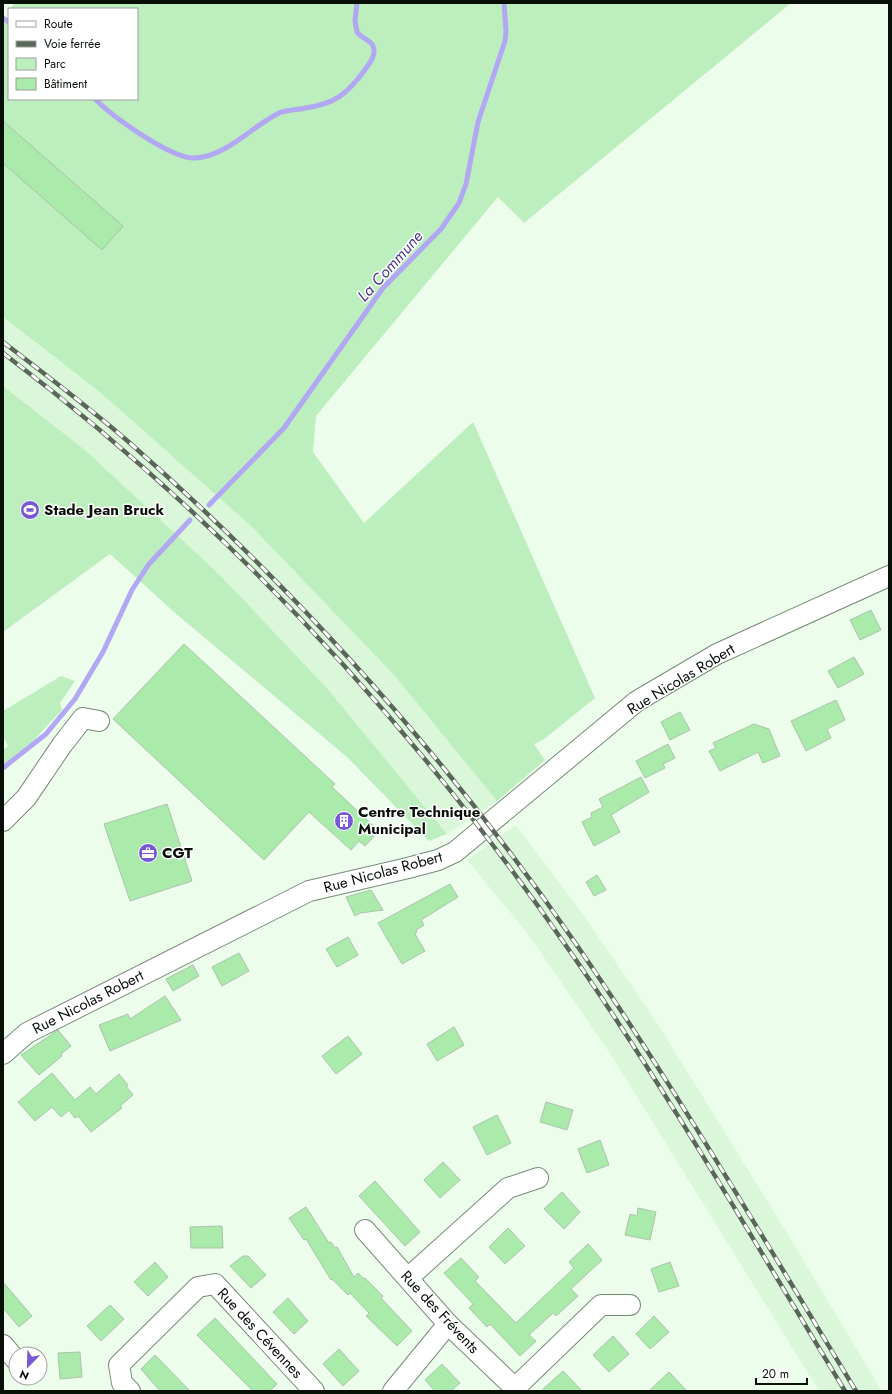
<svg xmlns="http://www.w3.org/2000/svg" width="892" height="1394" viewBox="0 0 892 1394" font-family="Jost,sans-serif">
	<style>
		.built { fill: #daf7da }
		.green { fill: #bdeebe }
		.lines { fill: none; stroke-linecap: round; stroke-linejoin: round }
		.stream { stroke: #b2a7f3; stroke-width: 5 }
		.building { fill: #aaeaab; stroke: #acc2ac }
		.minor-casing { stroke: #778c77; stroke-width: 22 }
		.minor { stroke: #fff; stroke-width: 20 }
		.rail-casing { stroke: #5a665a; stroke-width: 4.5 }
		.rail { stroke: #fff; stroke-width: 3; stroke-dasharray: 9; stroke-linecap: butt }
		.labels { text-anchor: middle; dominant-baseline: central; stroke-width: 3; stroke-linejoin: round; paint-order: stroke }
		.poi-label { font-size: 15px; font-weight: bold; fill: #070f07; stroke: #fff; text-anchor: start }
		.street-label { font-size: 15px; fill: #070f07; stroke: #fff }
		.water-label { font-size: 16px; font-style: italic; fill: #4a358c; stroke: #fff }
	</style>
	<rect width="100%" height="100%" fill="#ecfeeb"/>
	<g class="built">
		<path d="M 3,317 L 101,393 L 252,527 L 394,675 L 497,801 L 447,834 L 326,687 L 220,575 L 85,450 L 3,386 Z"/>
		<path d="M 516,825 L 583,914 L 659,1026 L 786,1231 L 882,1391 L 819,1391 L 613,1058 L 528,934 L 467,860 Z"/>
	</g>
	<g class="green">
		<path d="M 14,3 L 791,3 L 524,223 L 498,197 L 316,416 L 313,452 L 364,523 L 473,422 L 595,698 L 543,740 L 534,744 L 545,760 L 497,801 L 394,675 L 252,527 L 101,393 L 3,317 L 3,20 L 9,16 L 9,99 L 137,99 L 137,9 L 11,9 Z"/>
		<path d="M 3,386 L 85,450 L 220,575 L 326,687 L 447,834 L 429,841 L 347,757 L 174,612 L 110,554 L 3,632 Z"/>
		<path d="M 61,676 L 75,681 L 60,703 L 62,710 L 33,741 L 3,765 L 3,750 L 8,746 L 3,736 L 3,711 Z"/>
	</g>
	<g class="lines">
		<g class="stream">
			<path d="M 3,18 L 9,22"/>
			<path d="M 95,99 C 112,116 172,160 196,158 C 228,155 251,127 279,113 C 286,110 297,110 305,108 C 335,104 347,94 364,71 C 369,64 377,55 373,46 C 371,40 361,38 357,32 L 355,21 L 357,3"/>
			<path d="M 209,505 L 284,428 L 383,288 L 441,229 L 459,203 L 466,184 L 478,122 L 505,41 L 506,31 L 504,3"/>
			<path d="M 3,768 L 46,734 L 75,699 L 103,652 L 132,590 L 149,564 L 190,520"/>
		</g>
	</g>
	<g class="building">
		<path d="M 3,121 L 123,226 L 102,250 L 3,163 Z"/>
		<path d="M 871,610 L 881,630 L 860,640 L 850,620 Z"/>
		<path d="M 184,644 L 335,784 L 332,787 L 379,831 L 365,846 L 359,841 L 351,850 L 309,812 L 264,860 L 113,719 Z"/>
		<path d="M 854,657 L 864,674 L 838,688 L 828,671 Z"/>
		<path d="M 836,700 L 845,720 L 827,729 L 831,738 L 806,751 L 791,721 Z"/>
		<path d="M 680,712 L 690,730 L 670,740 L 661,722 Z"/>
		<path d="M 754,724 L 769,729 L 780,756 L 763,763 L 758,752 L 720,771 L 709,751 L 716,748 L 713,743 Z"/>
		<path d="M 668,744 L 675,758 L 663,764 L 665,768 L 645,778 L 636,761 Z"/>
		<path d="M 641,777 L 649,792 L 611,815 L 620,832 L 594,846 L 582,822 L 592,817 L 591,813 L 603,807 L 599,799 Z"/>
		<path d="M 167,804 L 192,881 L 130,901 L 104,824 Z"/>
		<path d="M 597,875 L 606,890 L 594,896 L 586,882 Z"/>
		<path d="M 450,884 L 458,897 L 421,920 L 424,925 L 416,930 L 417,932 L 415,934 L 425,951 L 402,964 L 378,923 Z"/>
		<path d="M 371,890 L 383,910 L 360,913 L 355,916 L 346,897 Z"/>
		<path d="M 348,937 L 358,955 L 337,967 L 326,949 Z"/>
		<path d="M 239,953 L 249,971 L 222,986 L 212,967 Z"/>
		<path d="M 193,965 L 199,976 L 173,991 L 166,979 Z"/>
		<path d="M 165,996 L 181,1020 L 110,1051 L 99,1025 L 128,1014 L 130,1019 Z"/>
		<path d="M 454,1027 L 464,1045 L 437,1061 L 427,1044 Z"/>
		<path d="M 58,1030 L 71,1046 L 61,1054 L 62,1056 L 39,1075 L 21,1055 Z"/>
		<path d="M 348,1036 L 362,1054 L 336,1074 L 322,1056 Z"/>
		<path d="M 52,1073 L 75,1100 L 90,1087 L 96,1094 L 119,1074 L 128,1085 L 126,1086 L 133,1095 L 120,1106 L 122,1108 L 91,1132 L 78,1116 L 75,1118 L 69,1110 L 61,1117 L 52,1107 L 35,1121 L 18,1102 Z"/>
		<path d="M 546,1102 L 573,1110 L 567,1130 L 540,1122 Z"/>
		<path d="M 497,1115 L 511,1143 L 487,1155 L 473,1127 Z"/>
		<path d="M 600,1140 L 609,1165 L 587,1173 L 578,1149 Z"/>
		<path d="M 443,1162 L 460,1180 L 440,1198 L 424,1180 Z"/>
		<path d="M 375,1181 L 420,1232 L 405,1246 L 359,1196 Z"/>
		<path d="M 562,1192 L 580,1212 L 564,1229 L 544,1209 Z"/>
		<path d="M 306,1207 L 329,1243 L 331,1242 L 335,1248 L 337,1247 L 354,1277 L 358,1273 L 364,1279 L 365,1278 L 383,1296 L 381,1298 L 412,1331 L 397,1346 L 366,1316 L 369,1313 L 350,1293 L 348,1295 L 332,1279 L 331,1280 L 306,1239 L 304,1240 L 289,1218 Z"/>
		<path d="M 638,1208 L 656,1212 L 650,1240 L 625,1235 L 630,1214 L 637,1216 Z"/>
		<path d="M 222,1226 L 223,1248 L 191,1248 L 190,1227 Z"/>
		<path d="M 508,1228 L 525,1246 L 505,1264 L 489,1247 Z"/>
		<path d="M 588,1244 L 602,1260 L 571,1289 L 578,1296 L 556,1316 L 553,1313 L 529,1335 L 536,1341 L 520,1356 L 490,1324 L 487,1327 L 469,1308 L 473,1304 L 444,1273 L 461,1258 L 479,1277 L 475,1281 L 516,1323 L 574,1268 L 569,1262 Z"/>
		<path d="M 243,1256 L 248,1256 L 266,1275 L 251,1288 L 230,1266 Z"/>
		<path d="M 155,1262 L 168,1277 L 148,1296 L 134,1282 Z"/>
		<path d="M 670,1262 L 679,1286 L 659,1292 L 651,1269 Z"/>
		<path d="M 3,1282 L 32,1316 L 19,1327 L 3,1308 Z"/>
		<path d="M 288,1298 L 308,1321 L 294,1334 L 273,1312 Z"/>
		<path d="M 110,1305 L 124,1319 L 101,1341 L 87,1326 Z"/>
		<path d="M 654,1316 L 669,1332 L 650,1349 L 636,1334 Z"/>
		<path d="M 215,1318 L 277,1384 L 270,1391 L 253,1391 L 197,1335 Z"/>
		<path d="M 613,1336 L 629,1354 L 609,1372 L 593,1355 Z"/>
		<path d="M 339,1349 L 359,1371 L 343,1386 L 323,1364 Z"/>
		<path d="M 80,1352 L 82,1377 L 60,1379 L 58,1353 Z"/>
		<path d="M 155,1355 L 190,1391 L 160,1391 L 141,1369 Z"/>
		<path d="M 442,1364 L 460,1383 L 451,1391 L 435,1391 L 425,1380 Z"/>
		<path d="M 563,1371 L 582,1391 L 541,1391 Z"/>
		<path d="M 669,1372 L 687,1391 L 649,1391 Z"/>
	</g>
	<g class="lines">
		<g class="minor-casing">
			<g id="minor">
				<path d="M 3,821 L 26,798 L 62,745 L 83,718 L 99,721"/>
				<path d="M 3,1054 L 27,1033 L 309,891 L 408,868 L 438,860 L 455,852 L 637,701 L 717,654 L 889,576"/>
				<path d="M 365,1230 L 448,1324 L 518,1391"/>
				<path d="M 408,1278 L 508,1188 L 538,1178"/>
				<path d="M 3,1345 L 16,1360"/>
				<path d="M 515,1388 L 601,1305 L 630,1305"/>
				<path d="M 130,1391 L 122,1383 L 119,1365 L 198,1287 L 215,1284 L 314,1391"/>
				<path d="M 393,1391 L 448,1324"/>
			</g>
		</g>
		<use href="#minor" class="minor"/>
		<g class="rail-casing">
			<g id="rail">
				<path d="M 3,342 C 46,375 90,408 131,444 C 299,592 449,760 576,944 C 676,1089 765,1241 856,1391"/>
				<path d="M 3,353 C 223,519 412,723 569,950 C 668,1092 755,1243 845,1391"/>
			</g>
		</g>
		<use href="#rail" class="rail"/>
	</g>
	<defs>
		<g id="stadium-disc" transform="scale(1)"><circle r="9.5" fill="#7659d3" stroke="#fff"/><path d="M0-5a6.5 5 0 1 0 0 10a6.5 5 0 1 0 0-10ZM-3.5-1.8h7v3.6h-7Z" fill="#fff"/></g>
		<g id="building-disc" transform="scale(1)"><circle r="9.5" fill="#7659d3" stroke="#fff"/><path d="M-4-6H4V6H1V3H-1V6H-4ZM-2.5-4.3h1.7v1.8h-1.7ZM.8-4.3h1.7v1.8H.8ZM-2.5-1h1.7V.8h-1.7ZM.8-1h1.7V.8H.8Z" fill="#fff"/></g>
		<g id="office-disc" transform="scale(1)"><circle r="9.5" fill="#7659d3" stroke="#fff"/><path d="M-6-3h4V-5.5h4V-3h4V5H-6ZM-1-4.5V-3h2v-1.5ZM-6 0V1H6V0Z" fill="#fff"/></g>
	</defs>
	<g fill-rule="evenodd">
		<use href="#stadium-disc" x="30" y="510"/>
		<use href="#building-disc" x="344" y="821"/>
		<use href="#office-disc" x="148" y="853"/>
	</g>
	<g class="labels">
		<g class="poi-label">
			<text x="44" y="510">Stade Jean Bruck</text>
			<text x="358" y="812">Centre Technique<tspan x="358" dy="17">Municipal</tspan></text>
			<text x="162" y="853">CGT</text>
		</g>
		<g class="street-label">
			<text transform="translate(681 679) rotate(-31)">Rue Nicolas Robert</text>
			<text transform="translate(383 872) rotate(-15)">Rue Nicolas Robert</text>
			<text transform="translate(88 1002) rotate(-27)">Rue Nicolas Robert</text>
			<text transform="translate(440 1312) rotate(47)">Rue des Frévents</text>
			<text transform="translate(260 1333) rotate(47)">Rue des Cévennes</text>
		</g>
		<g class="water-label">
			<text transform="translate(390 266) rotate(-48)">La Commune</text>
		</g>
	</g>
	<rect width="892" height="1394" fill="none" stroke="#070f07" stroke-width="8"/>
	<rect x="8" y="8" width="130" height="92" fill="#ffffff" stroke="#9c9f9c"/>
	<rect x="16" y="21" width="20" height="6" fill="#ffffff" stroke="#9c9f9c"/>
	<text x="44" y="28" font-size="12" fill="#070f07">Route</text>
	<rect x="16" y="41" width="20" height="6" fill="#5a665a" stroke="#9c9f9c"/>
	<text x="44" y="48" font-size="12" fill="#070f07">Voie ferrée</text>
	<rect x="16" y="58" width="20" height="12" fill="#bdeebe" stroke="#9c9f9c"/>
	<text x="44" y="68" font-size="12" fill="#070f07">Parc</text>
	<rect x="16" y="78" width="20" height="12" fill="#aaeaab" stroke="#9c9f9c"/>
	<text x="44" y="88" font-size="12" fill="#070f07">Bâtiment</text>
	<g transform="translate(28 1366) rotate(203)"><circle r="19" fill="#ffffff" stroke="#9c9f9c"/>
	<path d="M0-3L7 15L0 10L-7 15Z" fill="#7659d3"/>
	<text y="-6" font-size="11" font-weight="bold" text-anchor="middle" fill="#070f07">N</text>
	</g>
	<path d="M756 1378v6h51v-6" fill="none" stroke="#070f07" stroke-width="2"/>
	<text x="762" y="1378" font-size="12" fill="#070f07" stroke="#ffffff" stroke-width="3" paint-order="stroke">20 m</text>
</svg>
